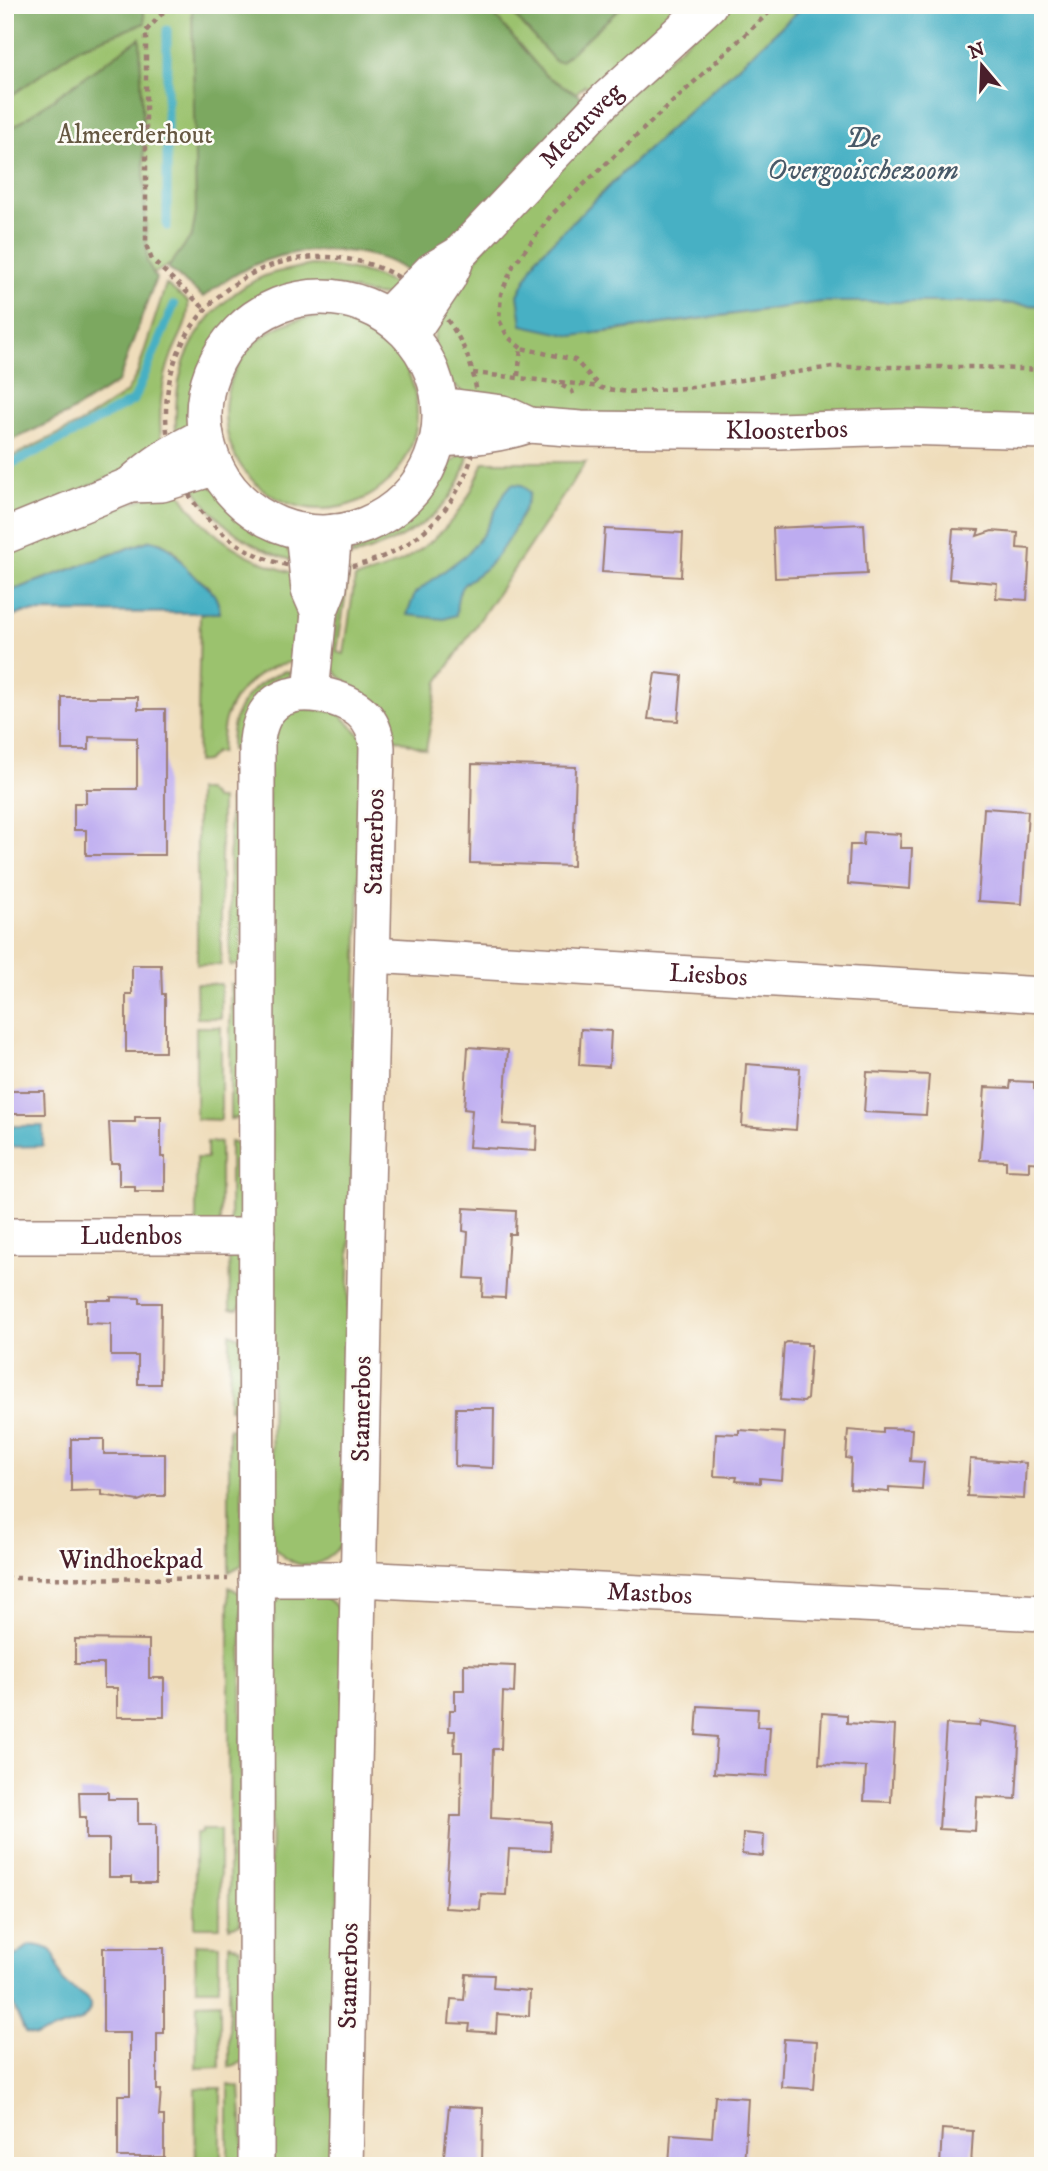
<svg xmlns="http://www.w3.org/2000/svg" width="1048" height="2171" viewBox="0 0 1048 2171" font-family="'IM FELL DW Pica',serif">
	<style>
		.green { fill: #9bc26e; stroke: #72704c; stroke-width: 2 }
		.forest { fill: #7ca861; stroke: #636446; stroke-width: 2 }
		.water { fill: #46b0c4; stroke: #486878; stroke-width: 2 }
		.lines { fill: none; stroke-linecap: round; stroke-linejoin: round }
		.stream { stroke: #46b0c4; stroke-width: 9 }
		.building { fill: #bdacf0 }
		.minor-casing { stroke: #9c7e73; stroke-width: 38 }
		.path { stroke: #9c7e73; stroke-width: 4.5; stroke-dasharray: 5 5; stroke-linecap: butt }
		.minor { stroke: #fff; stroke-width: 35 }
		.labels { text-anchor: middle; dominant-baseline: central; stroke-width: 5; stroke-linejoin: round; paint-order: stroke }
		.street-label { font-size: 26px; fill: #4a1f2b; stroke: #fdfcf7 }
		.park-label { font-size: 26px; fill: #665842; stroke: #fdfcf7 }
		.water-label { font-size: 28px; font-style: italic; fill: #485968; stroke: #fdfcf7 }
	</style>
	<rect width="100%" height="100%" fill="#fdfcf7"/>
	<filter id="ink" filterUnits="userSpaceOnUse"><feTurbulence type="fractalNoise" baseFrequency=".0143" numOctaves="2"/><feDisplacementMap in="SourceGraphic" scale="14" xChannelSelector="R" yChannelSelector="G"/><feConvolveMatrix kernelMatrix="1 2 1 2 8 2 1 2 1" color-interpolation-filters="sRGB"/></filter>
	<filter id="wash" filterUnits="userSpaceOnUse"><feTurbulence type="fractalNoise" baseFrequency=".00686" numOctaves="4" result="noise"/><feDisplacementMap in="SourceGraphic" scale="28" xChannelSelector="R" yChannelSelector="G"/><feGaussianBlur stdDeviation="1.57" result="paint"/><feColorMatrix in="noise" values="0 0 0 0 0 0 0 0 0 0 0 0 0 0 0 0 0 1.4 0 .05"/><feComposite in="paint" operator="in"/></filter>
	<g filter="url(#wash)">
		<rect width="100%" height="100%" fill="#efddbb"/>
		<g class="green">
			<path d="M 5,5 L 692,5 L 595,93 L 585,85 L 438,218 L 273,206 L 132,286 L 5,365 Z"/>
			<path d="M 726,5 L 805,5 L 633,163 L 537,257 L 600,333 L 821,302 L 986,302 L 1043,306 L 1043,422 L 680,423 L 490,402 L 470,398 L 444,377 L 433,348 L 437,319 L 484,247 L 610,111 Z"/>
			<path d="M 312,265 C 344,267 374,272 402,288 C 398,290 392,294 388,295 C 373,298 350,287 335,286 C 299,283 265,297 237,320 C 222,332 206,355 201,373 C 193,402 201,418 176,440 C 175,410 176,377 189,350 C 203,318 237,285 270,274 C 284,270 298,268 312,265 Z"/>
			<path d="M 166,284 L 188,302 C 190,322 179,336 172,354 C 160,385 158,416 162,448 L 148,461 L 5,522 L 5,460 L 79,424 L 126,393 L 137,374 Z"/>
			<circle cx="321" cy="413" r="96"/>
			<path d="M 461,454 L 468,456 C 456,514 403,542 350,557 C 365,526 401,525 423,500 C 428,495 431,487 435,481 C 442,470 450,462 461,454 Z"/>
			<path d="M 484,462 L 586,462 L 438,682 L 426,750 L 388,736 L 358,691 L 339,676 L 331,666 L 331,654 L 343,573 L 349,572 L 337,652 L 344,654 L 355,578 C 401,568 440,542 465,502 C 473,490 478,475 484,462 Z"/>
			<path d="M 191,483 L 204,484 L 219,490 L 243,512 L 290,545 L 297,562 C 251,549 215,525 191,483 Z"/>
			<path d="M 171,489 L 180,493 C 207,537 248,561 297,574 C 305,600 303,635 296,662 C 265,663 235,689 225,719 C 222,730 222,741 221,753 L 215,752 L 206,761 L 197,762 L 200,615 L 220,612 L 210,588 L 187,570 L 174,550 L 160,542 L 150,540 L 5,593 L 5,546 Z"/>
			<path d="M 285,671 L 291,672 L 244,744 L 239,749 L 231,750 C 230,710 248,685 285,671 Z"/>
			<path d="M 291,707 L 338,712 L 363,738 L 342,1543 C 320,1572 296,1572 272,1546 L 268,741 Z"/>
			<path d="M 197,790 L 206,790 L 215,799 L 221,799 L 221,965 L 197,965 Z"/>
			<path d="M 229,800 L 241,802 L 241,964 L 230,966 Z"/>
			<path d="M 196,984 L 221,984 L 221,1018 L 197,1018 Z"/>
			<path d="M 230,984 L 241,986 L 244,1115 L 238,1118 L 230,1119 Z"/>
			<path d="M 196,1027 L 221,1027 L 221,1120 L 196,1119 Z"/>
			<path d="M 207,1142 L 220,1142 L 220,1226 L 196,1226 L 196,1158 L 207,1158 Z"/>
			<path d="M 230,1142 L 242,1145 L 243,1219 L 230,1228 Z"/>
			<path d="M 229,1248 L 242,1257 L 243,1304 L 238,1309 L 230,1309 Z"/>
			<path d="M 230,1333 L 241,1338 L 240,1408 L 229,1409 Z"/>
			<path d="M 229,1428 L 242,1430 L 242,1565 L 229,1572 Z"/>
			<path d="M 229,1587 L 242,1594 L 240,1924 L 229,1927 Z"/>
			<path d="M 315,1591 C 331,1599 338,1606 345,1622 L 331,2166 L 266,2166 L 274,1604 L 286,1594 Z"/>
			<path d="M 201,1830 L 220,1830 L 220,1927 L 195,1927 L 195,1833 L 201,1833 Z"/>
			<path d="M 195,1944 L 219,1945 L 219,1989 L 196,1989 Z"/>
			<path d="M 229,1944 L 241,1948 L 243,2062 L 229,2067 Z"/>
			<path d="M 220,2002 L 220,2067 L 196,2068 L 197,2003 Z"/>
			<path d="M 228,2085 L 240,2087 L 245,2166 L 228,2166 Z"/>
			<path d="M 195,2088 L 221,2088 L 221,2166 L 196,2166 Z"/>
		</g>
		<g class="forest">
			<path d="M 5,5 L 143,5 L 145,23 L 80,47 L 5,100 Z"/>
			<path d="M 192,5 L 486,5 L 545,75 L 590,102 L 416,277 C 409,273 401,267 393,263 C 355,246 302,247 264,261 C 241,269 222,283 203,297 L 168,268 L 192,235 L 196,213 Z"/>
			<path d="M 505,5 L 624,5 L 561,62 L 555,61 Z"/>
			<path d="M 140,38 L 147,262 L 156,278 L 118,382 L 69,413 L 5,444 L 5,133 Z"/>
		</g>
		<g class="water">
			<path d="M 805,5 L 1043,5 L 1043,306 L 986,302 L 821,302 L 573,336 L 522,325 L 518,295 L 537,257 L 633,163 Z"/>
			<path d="M 512,484 L 522,485 L 530,493 C 524,514 505,548 490,564 C 468,587 458,574 456,615 L 444,619 L 407,615 L 415,593 L 468,553 L 484,533 L 505,492 Z"/>
			<path d="M 151,540 C 174,545 174,555 188,570 C 204,586 217,588 220,613 L 25,612 L 5,620 L 5,593 Z"/>
			<path d="M 5,1126 L 43,1126 L 43,1146 L 5,1147 Z"/>
			<path d="M 30,1945 C 62,1946 52,1960 63,1981 C 70,1993 107,1997 81,2021 L 36,2036 L 25,2033 L 5,1986 L 5,1963 Z"/>
		</g>
		<g class="lines">
			<g class="stream">
				<path d="M 167,226 L 167,30"/>
				<path d="M 5,467 L 72,434 L 134,400 L 174,305"/>
			</g>
		</g>
		<g id="blocks">
			<g class="building">
				<path d="M 864,524 L 867,574 L 775,578 L 773,528 Z"/>
				<path d="M 605,529 L 683,533 L 681,577 L 602,572 Z"/>
				<path d="M 953,529 L 979,530 L 977,536 L 992,531 L 1018,533 L 1017,548 L 1030,549 L 1027,600 L 996,598 L 997,583 L 949,579 Z"/>
				<path d="M 655,673 L 682,676 L 678,721 L 648,719 Z"/>
				<path d="M 62,697 L 138,697 L 138,709 L 165,709 L 165,855 L 86,855 L 86,830 L 74,830 L 74,803 L 86,803 L 86,789 L 137,789 L 137,738 L 89,737 L 89,750 L 62,750 Z"/>
				<path d="M 472,764 L 576,767 L 573,866 L 470,863 Z"/>
				<path d="M 984,808 L 1028,811 L 1022,904 L 978,901 Z"/>
				<path d="M 864,832 L 901,834 L 900,848 L 912,848 L 910,889 L 848,884 L 850,845 L 863,845 Z"/>
				<path d="M 132,965 L 161,965 L 162,994 L 165,994 L 165,1052 L 126,1052 L 126,994 L 132,994 Z"/>
				<path d="M 581,1029 L 611,1031 L 609,1067 L 579,1065 Z"/>
				<path d="M 468,1047 L 508,1050 L 503,1124 L 537,1126 L 536,1151 L 469,1147 L 472,1110 L 464,1109 Z"/>
				<path d="M 746,1064 L 800,1068 L 796,1130 L 742,1126 Z"/>
				<path d="M 867,1072 L 929,1075 L 926,1115 L 864,1112 Z"/>
				<path d="M 1011,1081 L 1034,1082 L 1034,1089 L 1043,1090 L 1043,1163 L 1029,1162 L 1029,1171 L 1006,1170 L 1006,1161 L 980,1160 L 985,1087 L 1010,1088 Z"/>
				<path d="M 5,1091 L 44,1091 L 45,1114 L 5,1114 Z"/>
				<path d="M 135,1117 L 161,1117 L 161,1157 L 165,1157 L 165,1191 L 135,1191 L 135,1186 L 119,1186 L 119,1163 L 111,1163 L 109,1122 L 135,1122 Z"/>
				<path d="M 464,1208 L 516,1211 L 515,1234 L 509,1234 L 505,1298 L 482,1297 L 483,1279 L 465,1278 L 468,1232 L 463,1231 Z"/>
				<path d="M 111,1297 L 140,1298 L 140,1303 L 161,1303 L 160,1384 L 138,1384 L 138,1356 L 111,1356 L 111,1324 L 86,1323 L 86,1300 L 111,1300 Z"/>
				<path d="M 787,1342 L 807,1343 L 807,1345 L 811,1345 L 807,1399 L 804,1402 L 780,1400 L 784,1344 Z"/>
				<path d="M 456,1408 L 494,1408 L 493,1468 L 455,1466 Z"/>
				<path d="M 883,1428 L 912,1429 L 910,1461 L 924,1462 L 922,1489 L 889,1487 L 889,1492 L 850,1489 L 851,1459 L 846,1458 L 848,1430 L 883,1433 Z"/>
				<path d="M 739,1430 L 785,1433 L 782,1480 L 760,1478 L 760,1483 L 736,1481 L 737,1477 L 714,1476 L 716,1433 L 739,1434 Z"/>
				<path d="M 71,1439 L 104,1439 L 104,1454 L 165,1454 L 165,1496 L 152,1496 L 138,1501 L 102,1495 L 102,1490 L 71,1491 Z"/>
				<path d="M 970,1459 L 1026,1463 L 1024,1499 L 967,1496 Z"/>
				<path d="M 75,1639 L 149,1640 L 149,1678 L 164,1678 L 164,1717 L 117,1717 L 117,1688 L 104,1688 L 104,1664 L 75,1664 Z"/>
				<path d="M 464,1664 L 515,1666 L 514,1693 L 503,1692 L 501,1749 L 493,1749 L 491,1818 L 551,1822 L 550,1851 L 509,1849 L 506,1895 L 481,1894 L 480,1910 L 445,1908 L 451,1816 L 461,1816 L 462,1752 L 454,1752 L 455,1731 L 449,1731 L 450,1710 L 455,1710 L 455,1690 L 464,1690 Z"/>
				<path d="M 698,1706 L 758,1709 L 757,1727 L 770,1727 L 767,1776 L 714,1773 L 717,1737 L 696,1735 Z"/>
				<path d="M 822,1713 L 847,1715 L 847,1723 L 895,1726 L 891,1802 L 864,1801 L 866,1767 L 819,1764 Z"/>
				<path d="M 980,1721 L 1020,1727 L 1016,1799 L 977,1797 L 975,1831 L 939,1829 L 946,1724 L 979,1726 Z"/>
				<path d="M 79,1792 L 108,1792 L 108,1799 L 138,1799 L 138,1824 L 156,1824 L 156,1883 L 132,1883 L 132,1877 L 109,1877 L 109,1839 L 86,1839 L 86,1817 L 80,1817 Z"/>
				<path d="M 743,1833 L 764,1835 L 763,1856 L 742,1854 Z"/>
				<path d="M 103,1948 L 164,1948 L 164,2033 L 157,2033 L 157,2090 L 161,2090 L 159,2116 L 164,2116 L 164,2157 L 118,2157 L 118,2095 L 130,2095 L 130,2033 L 103,2033 Z"/>
				<path d="M 466,1974 L 494,1975 L 493,1988 L 530,1991 L 529,2016 L 497,2014 L 496,2033 L 469,2031 L 470,2024 L 449,2023 L 451,1999 L 464,2000 Z"/>
				<path d="M 784,2039 L 817,2041 L 814,2089 L 781,2087 Z"/>
				<path d="M 715,2096 L 748,2098 L 744,2166 L 669,2166 L 671,2134 L 712,2137 Z"/>
				<path d="M 449,2106 L 483,2108 L 482,2166 L 443,2166 Z"/>
				<path d="M 942,2129 L 973,2131 L 971,2166 L 940,2166 Z"/>
			</g>
		</g>
	</g>
	<g filter="url(#ink)">
		<use href="#blocks" fill-opacity="0" stroke="#9c7e73" stroke-width="2"/>
		<g class="lines">
			<g class="minor-casing">
				<g id="minor">
					<circle cx="322" cy="415" r="118"/>
					<path id="s1" d="M 387,316 L 432,270 L 459,254 L 603,102 L 709,5"/>
					<path d="M 410,335 L 448,278 L 455,263"/>
					<path id="s2" d="M 440,405 L 503,413 L 529,425 L 581,429 L 778,431 L 901,427 L 1043,431"/>
					<path d="M 438,439 C 470,438 499,435 529,425"/>
					<path d="M 130,485 C 155,462 175,450 206,435"/>
					<path d="M 303,531 L 309,590 L 319,613"/>
					<path d="M 5,536 L 130,485 L 162,484 L 216,467"/>
					<path d="M 311,693 L 319,613 L 329,588 L 334,532"/>
					<path id="s3" d="M 373,955 L 1043,995"/>
					<path id="s4" d="M 5,1236 L 257,1236"/>
					<path id="s5" d="M 256,1579 L 358,1579 L 1043,1613"/>
					<path d="M 256,2166 L 257,741 C 261,703 285,689 321,695 C 352,701 375,714 377,748 L 345,2166"/>
				</g>
			</g>
			<g class="path">
				<path d="M 170,5 L 146,31 L 146,245 L 152,260 L 205,309"/>
				<circle cx="322" cy="413" r="156"/>
				<path d="M 521,348 L 508,337 L 499,320 L 501,294 L 513,266 L 552,214 L 777,5"/>
				<path d="M 473,373 L 555,382 L 572,391 L 574,397"/>
				<path d="M 518,376 L 521,348 L 575,360 L 601,388 L 627,392 L 685,388 L 832,367 L 974,367 L 1043,370"/>
				<path d="M 560,382 L 600,387"/>
				<path d="M 5,1578 L 228,1579"/>
			</g>
			<use href="#minor" class="minor"/>
		</g>
	</g>
	<g class="labels">
		<g class="street-label">
			<text stroke="none"><textPath href="#s1" startOffset="273">Meentweg</textPath></text>
			<text stroke="none"><textPath href="#s2" startOffset="350">Kloosterbos</textPath></text>
			<text transform="translate(375 842) rotate(-89)">Stamerbos</text>
			<text stroke="none"><textPath href="#s3" startOffset="336">Liesbos</textPath></text>
			<text stroke="none"><textPath href="#s4" startOffset="126">Ludenbos</textPath></text>
			<text transform="translate(362 1409) rotate(-89)">Stamerbos</text>
			<text x="131" y="1560">Windhoekpad</text>
			<text stroke="none"><textPath href="#s5" startOffset="394">Mastbos</textPath></text>
			<text transform="translate(349 1976) rotate(-89)">Stamerbos</text>
		</g>
		<g class="park-label">
			<text x="135" y="135">Almeerderhout</text>
		</g>
		<g class="water-label">
			<text x="863" y="138">De<tspan x="863" dy="32">Overgooischezoom</tspan></text>
		</g>
	</g>
	<rect width="1048" height="2171" fill="none" stroke="#fdfcf7" stroke-width="28"/>
	<g transform="translate(982 66) rotate(341)" stroke="#fdfcf7" stroke-width="5" paint-order="stroke">
	<path d="M0-5L12 26L0 18L-12 26Z" fill="#4a1f2b"/>
	<text y="-10" font-size="19" font-weight="bold" text-anchor="middle" fill="#4a1f2b">N</text>
	</g>
</svg>
